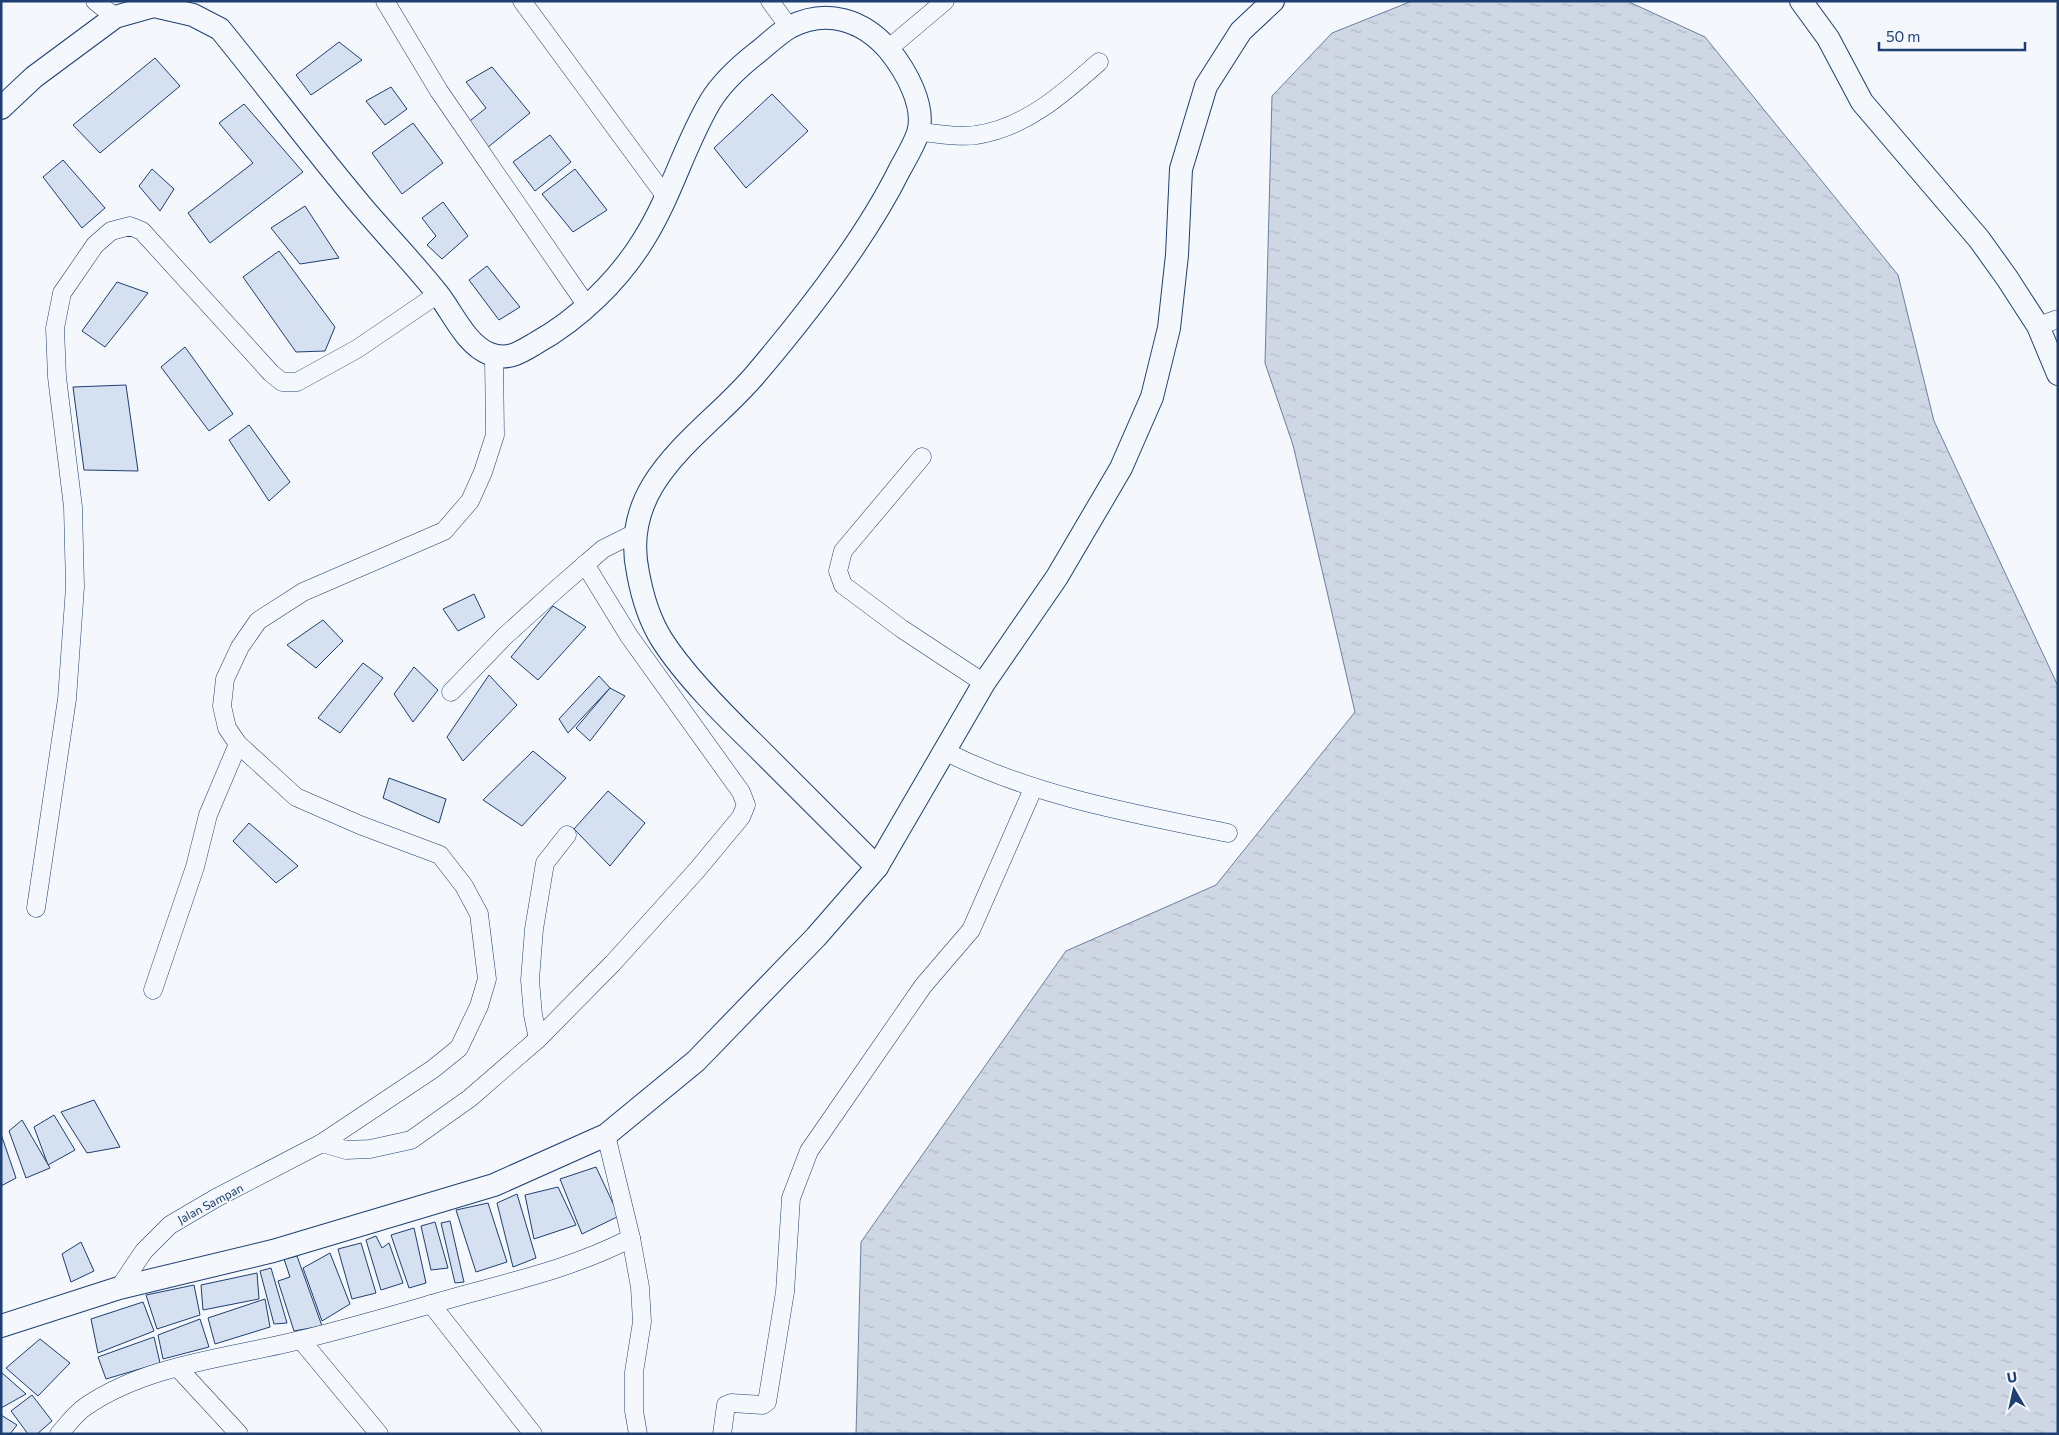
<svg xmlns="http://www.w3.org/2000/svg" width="2059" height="1435" viewBox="0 0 2059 1435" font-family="Commissioner,sans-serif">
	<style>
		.water { fill: url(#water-ripples); stroke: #687fa3 }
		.building { fill: #d5e0f0; stroke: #1d3f73 }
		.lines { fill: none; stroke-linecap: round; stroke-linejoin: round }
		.minor-casing { stroke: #1d3f73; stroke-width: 19 }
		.tertiary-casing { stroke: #1d3f73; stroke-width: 24 }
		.minor { stroke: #f4f7fb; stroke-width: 18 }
		.tertiary { stroke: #f4f7fb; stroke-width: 22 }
		.labels { text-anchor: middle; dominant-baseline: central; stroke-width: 4; stroke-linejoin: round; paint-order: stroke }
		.street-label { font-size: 12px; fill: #1d3f73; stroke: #f4f7fb }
	</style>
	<defs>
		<pattern id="water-ripples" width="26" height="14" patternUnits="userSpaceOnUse" patternTransform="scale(1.25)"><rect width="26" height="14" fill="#cfd7e4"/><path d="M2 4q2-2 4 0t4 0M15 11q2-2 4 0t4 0" fill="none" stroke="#b1bac7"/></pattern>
	</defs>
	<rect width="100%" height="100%" fill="#f4f7fb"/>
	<path class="water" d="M 1412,1 L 1627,1 L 1705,37 L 1898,275 L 1934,421 L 2058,686 L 2058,1434 L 856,1434 L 861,1242 L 1066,951 L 1216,885 L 1355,712 L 1293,445 L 1265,363 L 1272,96 L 1332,33 Z"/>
	<g class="building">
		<path d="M 339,42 L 362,60 L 311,95 L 296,75 Z"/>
		<path d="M 155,58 L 180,86 L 100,153 L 73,125 Z"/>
		<path d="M 492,67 L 530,113 L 487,148 L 466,124 L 486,108 L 466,82 Z"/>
		<path d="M 391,87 L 407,109 L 385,125 L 366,101 Z"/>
		<path d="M 772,94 L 808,131 L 746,188 L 714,148 Z"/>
		<path d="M 244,104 L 303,172 L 210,243 L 188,213 L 253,163 L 219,123 Z"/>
		<path d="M 413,123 L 443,163 L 402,194 L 372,153 Z"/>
		<path d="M 550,135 L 571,162 L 535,191 L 513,162 Z"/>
		<path d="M 63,160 L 105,208 L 82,228 L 43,177 Z"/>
		<path d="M 152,169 L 174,189 L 160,211 L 139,186 Z"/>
		<path d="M 575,169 L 607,210 L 573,232 L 542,194 Z"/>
		<path d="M 443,202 L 468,236 L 442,259 L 427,245 L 436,236 L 422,218 Z"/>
		<path d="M 305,206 L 339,258 L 300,264 L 271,228 Z"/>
		<path d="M 279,251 L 335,327 L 325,351 L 296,352 L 243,277 Z"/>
		<path d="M 487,266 L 520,307 L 499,320 L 469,280 Z"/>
		<path d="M 117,282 L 148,293 L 105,347 L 82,331 Z"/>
		<path d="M 185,347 L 233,414 L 209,431 L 161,367 Z"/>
		<path d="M 126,385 L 138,471 L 84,470 L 73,387 Z"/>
		<path d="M 249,425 L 290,482 L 269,501 L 229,440 Z"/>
		<path d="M 474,594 L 485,617 L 458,631 L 443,609 Z"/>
		<path d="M 553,606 L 586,627 L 538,680 L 511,657 Z"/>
		<path d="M 323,620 L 343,641 L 316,668 L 287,645 Z"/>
		<path d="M 363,663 L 383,678 L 340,733 L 318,718 Z"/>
		<path d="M 414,667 L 438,690 L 413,722 L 394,694 Z"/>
		<path d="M 489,675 L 517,705 L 463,761 L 447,737 Z"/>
		<path d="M 599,676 L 610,688 L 568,733 L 559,719 Z"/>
		<path d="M 610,688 L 625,696 L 590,741 L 576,728 Z"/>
		<path d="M 533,751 L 566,778 L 522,826 L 483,800 Z"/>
		<path d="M 389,778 L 446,799 L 439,823 L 383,798 Z"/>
		<path d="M 608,791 L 645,823 L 610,866 L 574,829 Z"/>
		<path d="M 249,823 L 298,866 L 276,883 L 233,841 Z"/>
		<path d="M 94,1100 L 120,1147 L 87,1153 L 61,1112 Z"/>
		<path d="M 54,1115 L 75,1150 L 48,1165 L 34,1127 Z"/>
		<path d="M 22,1120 L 50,1168 L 26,1178 L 9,1131 Z"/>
		<path d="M 1,1134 L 16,1178 L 1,1186 Z"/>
		<path d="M 596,1167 L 619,1216 L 582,1234 L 560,1179 Z"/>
		<path d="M 558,1187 L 576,1225 L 534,1239 L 525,1195 Z"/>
		<path d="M 517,1194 L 536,1258 L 513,1267 L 497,1203 Z"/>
		<path d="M 488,1203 L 507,1262 L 476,1272 L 456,1210 Z"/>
		<path d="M 450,1221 L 464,1282 L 455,1283 L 441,1223 Z"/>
		<path d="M 435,1222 L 448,1268 L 431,1270 L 421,1226 Z"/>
		<path d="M 414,1228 L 426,1283 L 409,1288 L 391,1235 Z"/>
		<path d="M 376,1236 L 382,1248 L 389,1243 L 403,1283 L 381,1290 L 366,1240 Z"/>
		<path d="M 81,1242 L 94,1271 L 71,1282 L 62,1254 Z"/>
		<path d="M 361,1243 L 376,1293 L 352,1299 L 338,1249 Z"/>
		<path d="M 330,1253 L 350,1304 L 322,1321 L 303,1268 Z"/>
		<path d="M 297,1256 L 322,1326 L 294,1331 L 278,1281 L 290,1277 L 284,1259 Z"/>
		<path d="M 271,1268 L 287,1323 L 274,1324 L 260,1271 Z"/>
		<path d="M 257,1273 L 259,1299 L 203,1310 L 201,1285 Z"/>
		<path d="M 194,1285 L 200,1315 L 157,1329 L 146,1295 Z"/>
		<path d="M 265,1299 L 270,1327 L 215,1344 L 208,1318 Z"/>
		<path d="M 143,1302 L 154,1331 L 98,1353 L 91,1319 Z"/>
		<path d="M 200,1319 L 209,1347 L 163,1359 L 158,1335 Z"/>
		<path d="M 154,1337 L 160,1363 L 106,1379 L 98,1357 Z"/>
		<path d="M 40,1339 L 70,1363 L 38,1396 L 6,1368 Z"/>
		<path d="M 1,1372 L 26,1394 L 1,1408 Z"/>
		<path d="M 32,1395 L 52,1421 L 37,1434 L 28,1434 L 11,1411 Z"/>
		<path d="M 1,1415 L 17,1425 L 10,1434 L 1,1434 Z"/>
	</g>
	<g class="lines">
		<g class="minor-casing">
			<g id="minor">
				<path d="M 95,1 L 115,17"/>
				<path d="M 385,1 L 439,91 L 587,306"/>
				<path d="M 522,1 L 666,197"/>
				<path d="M 770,1 L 789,27"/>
				<path d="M 888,49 L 945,1"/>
				<path d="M 919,132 C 937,133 958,138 976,135 C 1025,128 1063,94 1099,62"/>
				<path d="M 2038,326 L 2058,319"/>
				<path d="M 922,457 L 843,551 L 838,571 L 843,585 L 902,629 L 984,683"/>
				<path d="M 451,692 L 505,636 L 558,588 L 603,549 L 635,533"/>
				<path d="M 944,751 C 1034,796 1130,813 1228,833"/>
				<path d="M 36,908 L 67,699 L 75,587 L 73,507 L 57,377 L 55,328 L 62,293 L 95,245 L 111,231 L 130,226 L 142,231 L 271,373 L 282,382 L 297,382 L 357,349 L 438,294"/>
				<path d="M 153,990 L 195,867 L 208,815 L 238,744"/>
				<path d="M 538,1039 L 533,1015 L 530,980 L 534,929 L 545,863 L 567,835"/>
				<path d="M 322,1143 L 346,1150 L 370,1149 L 411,1140 L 470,1098 L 538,1039 L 613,963 L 697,870 L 741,817 L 746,805 L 741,792 L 629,636 L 585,564"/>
				<path d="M 631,1238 L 640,1287 L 642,1322 L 634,1372 L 634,1411 L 638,1434"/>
				<path d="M 119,1288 L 144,1251 L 170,1225 L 216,1198 L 322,1143 L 433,1069 L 459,1048 L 479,1006 L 487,979 L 479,914 L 464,886 L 440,855 L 360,825 L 296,797 L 238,744 L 227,728 L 222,706 L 225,679 L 240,647 L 258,621 L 303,592 L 444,531 L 470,501 L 483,472 L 495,435 L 494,357"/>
				<path d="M 431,1304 L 533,1434"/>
				<path d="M 301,1340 L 379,1434"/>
				<path d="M 178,1368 L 239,1434"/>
				<path d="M 59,1434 C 67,1425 76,1413 85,1407 C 147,1364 229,1358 300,1340 C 354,1327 407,1311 460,1296 C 518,1280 578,1266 631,1238 L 606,1135"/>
				<path d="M 722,1434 L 726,1405 L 731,1403 L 763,1405 L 767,1402 L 785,1292 L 791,1198 L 809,1151 L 923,986 L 971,930 L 1033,789"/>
			</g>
		</g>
		<g class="tertiary-casing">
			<g id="tertiary">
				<path d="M 1801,1 L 1828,38 L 1862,102 L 1979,239 L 2007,278 L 2038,326 L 2058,374"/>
				<path d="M 1,108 L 34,77 L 115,17 L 154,6 L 193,15 L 220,29 C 269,89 315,151 365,210 C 389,238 415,265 438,294 C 453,313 466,345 490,354 C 508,361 521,352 536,343 C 579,319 619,280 644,239 C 671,196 684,146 710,102 C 722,82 740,66 758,52 C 768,44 779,33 790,27 C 827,8 863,20 889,50 C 906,71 926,106 918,133 C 914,145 906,158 900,169 C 865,240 806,315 755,375 C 704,435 618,480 638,573 C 642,595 650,621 662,640 C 685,676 724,715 755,745 C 796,786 836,826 877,867"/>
				<path d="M 1,1326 L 119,1288 L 273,1251 L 494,1185 L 606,1135 L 696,1061 L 816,937 L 877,867 L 984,683 L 1057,577 L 1121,468 L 1152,397 L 1169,328 L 1177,255 L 1181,169 L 1206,86 L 1241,31 L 1273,1"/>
			</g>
		</g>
		<use href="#minor" class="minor"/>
		<use href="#tertiary" class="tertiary"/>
	</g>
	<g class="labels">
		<g class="street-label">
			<text transform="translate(210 1203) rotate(-28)">Jalan Sampan</text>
		</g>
	</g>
	<rect width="2059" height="1435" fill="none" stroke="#1d3f73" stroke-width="5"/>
	<g transform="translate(2014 1390) rotate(351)" stroke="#f4f7fb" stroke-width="4" paint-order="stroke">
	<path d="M0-4L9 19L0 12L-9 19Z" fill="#1d3f73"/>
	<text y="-8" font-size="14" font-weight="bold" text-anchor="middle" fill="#1d3f73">U</text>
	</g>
	<path d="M1879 42v8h146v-8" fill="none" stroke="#1d3f73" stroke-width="2.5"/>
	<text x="1886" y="42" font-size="15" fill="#1d3f73" stroke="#f4f7fb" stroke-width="4" paint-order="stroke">50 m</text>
</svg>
